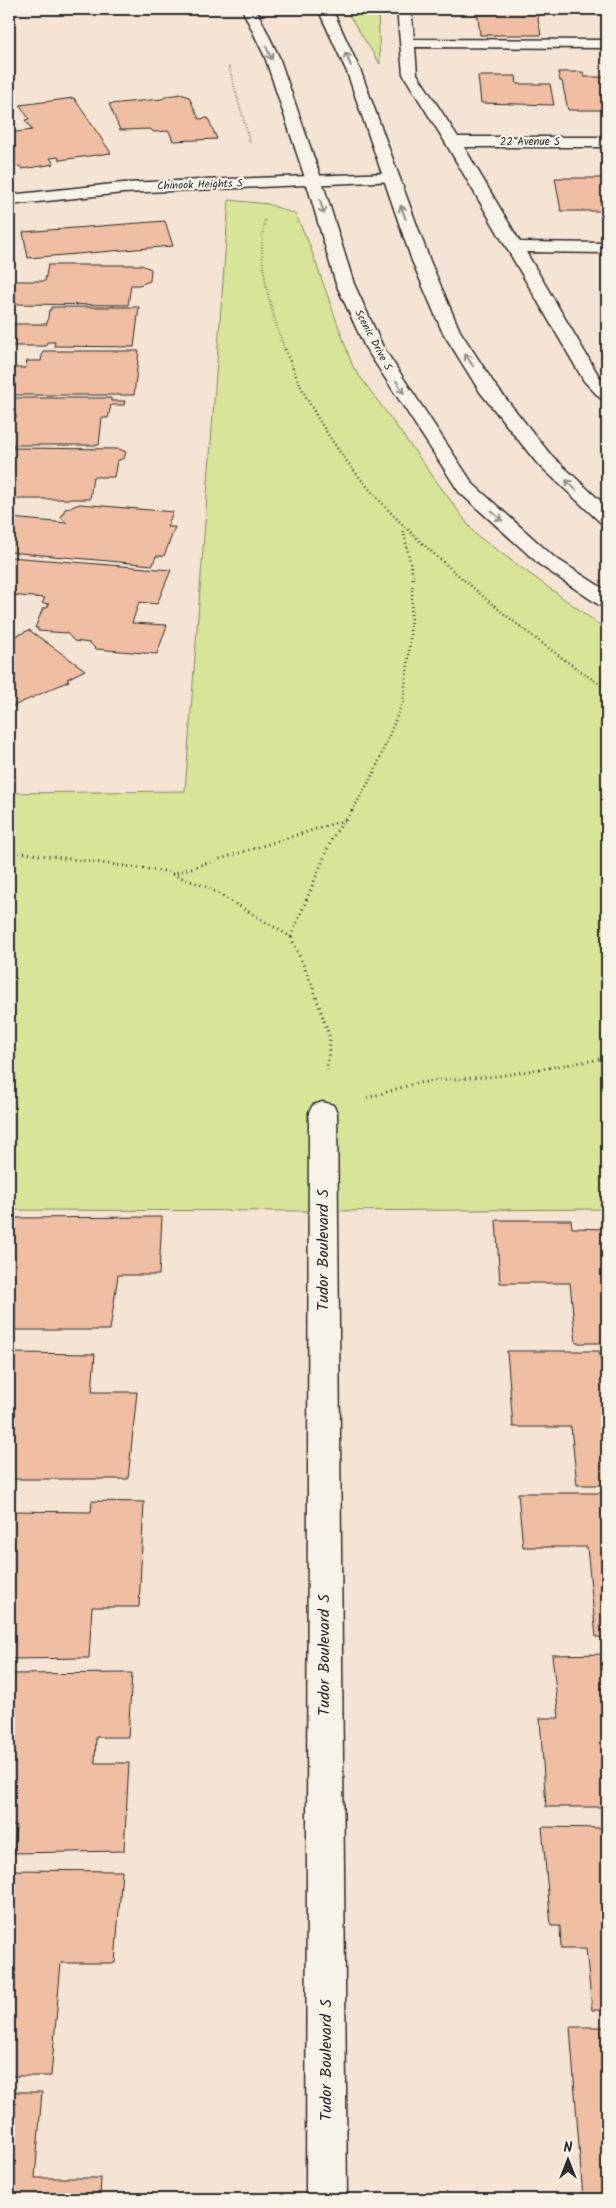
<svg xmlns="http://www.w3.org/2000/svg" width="616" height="2208" viewBox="0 0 616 2208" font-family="Kalam,sans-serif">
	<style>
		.green { fill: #d8e598; stroke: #828862 }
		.building { fill: #f0bea2; stroke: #2b2b2b }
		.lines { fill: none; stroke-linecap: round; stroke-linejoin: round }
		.minor-casing { stroke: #2b2b2b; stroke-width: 3 }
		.major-casing { stroke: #2b2b2b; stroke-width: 3 }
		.path-far2 { stroke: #2b2b2b; stroke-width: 2; stroke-dasharray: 0.5 2; stroke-linecap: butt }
		.path-far1 { stroke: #2b2b2b; stroke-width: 2.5; stroke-dasharray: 1 3; stroke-linecap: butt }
		.path { stroke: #2b2b2b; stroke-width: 3; stroke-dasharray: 1 4; stroke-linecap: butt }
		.minor { fill: #f7f3e8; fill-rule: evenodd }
		.major { fill: #f7f3e8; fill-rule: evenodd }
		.oneway { stroke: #918f8a }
		.labels { text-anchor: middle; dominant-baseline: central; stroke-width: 4.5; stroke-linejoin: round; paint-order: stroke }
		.far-street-label { font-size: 11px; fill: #2b2b2b; stroke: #f7f3e8 }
		.near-street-label { font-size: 16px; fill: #2b2b2b; stroke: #f7f3e8 }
	</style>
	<rect width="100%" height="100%" fill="#f5e3d3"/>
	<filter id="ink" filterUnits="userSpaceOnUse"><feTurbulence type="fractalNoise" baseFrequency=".02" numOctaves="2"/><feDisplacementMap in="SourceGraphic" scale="10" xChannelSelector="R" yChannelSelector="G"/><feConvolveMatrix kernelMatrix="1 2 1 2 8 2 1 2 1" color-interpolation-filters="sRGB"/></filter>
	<g filter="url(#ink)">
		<g class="green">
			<path d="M 345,9 L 378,9 L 380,64 L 349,15 Z"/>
			<path d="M 229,200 L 268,204 L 295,214 L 308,241 L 353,367 L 475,534 L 607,630 L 607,1209 L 323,1211 L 9,1210 L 9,793 L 185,791 Z"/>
		</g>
		<g class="building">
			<path d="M 477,9 L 536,9 L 541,35 L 480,35 Z"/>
			<path d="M 558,72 L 583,72 L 584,77 L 607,77 L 607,110 L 568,110 L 562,81 L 560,81 Z"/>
			<path d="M 478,76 L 516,76 L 517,84 L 550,84 L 554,105 L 481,103 Z"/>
			<path d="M 181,94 L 189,97 L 199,119 L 208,118 L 217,139 L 173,141 L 169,131 L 153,132 L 151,129 L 120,130 L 109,104 L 162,99 L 167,96 Z"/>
			<path d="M 74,98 L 111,153 L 60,160 L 58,157 L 50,158 L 54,164 L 22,169 L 20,166 L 9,168 L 9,133 L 32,130 L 25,120 L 29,119 L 20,105 Z"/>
			<path d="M 555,178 L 607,178 L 607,211 L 561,211 Z"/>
			<path d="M 165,221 L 173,246 L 28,258 L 23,232 Z"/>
			<path d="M 48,265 L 141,265 L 151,269 L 150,281 L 139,285 L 131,285 L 128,305 L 9,304 L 11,281 L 45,281 Z"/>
			<path d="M 51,307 L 139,307 L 134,347 L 54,346 L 55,342 L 47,342 L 46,346 L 9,346 L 9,324 L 47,324 L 49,310 L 51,310 Z"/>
			<path d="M 43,351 L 139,351 L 134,395 L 9,395 L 9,368 L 25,368 L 27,361 L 41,361 Z"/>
			<path d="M 9,398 L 111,398 L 111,401 L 125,401 L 124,405 L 111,405 L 108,418 L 102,418 L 99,445 L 9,445 L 9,418 L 16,418 L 16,415 L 9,415 Z"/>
			<path d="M 9,448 L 119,449 L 126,452 L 124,458 L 117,461 L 114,477 L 93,477 L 90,499 L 9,499 Z"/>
			<path d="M 80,504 L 173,512 L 167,527 L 175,527 L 164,556 L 156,556 L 153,565 L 9,552 L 10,518 L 67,523 L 61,518 L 65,509 Z"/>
			<path d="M 10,557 L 171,570 L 157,604 L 139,602 L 132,623 L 167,625 L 157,654 L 96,649 L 90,643 L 74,641 L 67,633 L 38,631 L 38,628 L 35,628 L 43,608 L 47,608 L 49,604 L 42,603 L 45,598 L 9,595 Z"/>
			<path d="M 29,630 L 85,670 L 67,679 L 69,681 L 9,708 L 9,639 Z"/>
			<path d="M 162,1217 L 159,1275 L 118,1275 L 110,1330 L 9,1330 L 9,1218 Z"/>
			<path d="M 496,1220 L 571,1220 L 572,1228 L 607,1229 L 607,1343 L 576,1343 L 570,1283 L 500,1283 Z"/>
			<path d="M 507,1351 L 599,1351 L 601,1362 L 607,1362 L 607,1485 L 577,1485 L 571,1427 L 513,1427 Z"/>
			<path d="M 9,1353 L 95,1354 L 92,1392 L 137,1392 L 128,1479 L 9,1479 Z"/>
			<path d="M 518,1493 L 607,1493 L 607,1637 L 596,1637 L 587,1547 L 523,1547 Z"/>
			<path d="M 92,1501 L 144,1502 L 139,1607 L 92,1607 L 89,1658 L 9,1659 L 9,1511 L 91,1512 Z"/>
			<path d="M 607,1654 L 607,1807 L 546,1807 L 540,1718 L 559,1718 L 552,1655 Z"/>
			<path d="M 132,1673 L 128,1737 L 96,1737 L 95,1763 L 129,1763 L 124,1851 L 14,1853 L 16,1826 L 9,1826 L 9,1674 Z"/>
			<path d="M 542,1827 L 607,1828 L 607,2010 L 592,2010 L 586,1949 L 561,1949 L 560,1926 L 551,1926 Z"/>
			<path d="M 9,1870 L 122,1871 L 115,1963 L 61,1963 L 51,2076 L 9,2076 Z"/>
			<path d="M 570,2027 L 607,2027 L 607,2199 L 583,2199 Z"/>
			<path d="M 9,2092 L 42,2092 L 35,2178 L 101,2178 L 100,2199 L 9,2199 Z"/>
		</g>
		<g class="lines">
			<g class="minor-casing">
				<g id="minor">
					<path d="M 397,9 L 411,9 L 414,39 L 607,40 L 607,48 L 415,47 L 417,74 L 458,137 L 607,137 L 607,147 L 464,147 L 520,242 L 607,243 L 607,253 L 526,252 L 600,378 L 607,384 L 607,400 L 600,398 L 584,381 L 445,142 L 403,74 Z"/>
					<path d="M 391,173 L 397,175 L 399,178 L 397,181 L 123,193 L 9,205 L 9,195 L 123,183 Z"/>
					<path d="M 323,1102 L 333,1105 L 337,1112 L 347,2199 L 306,2199 L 309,1112 L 313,1105 Z"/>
				</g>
			</g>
			<g class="major-casing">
				<g id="major">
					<path d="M 242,9 L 256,9 L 279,57 L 322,181 L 354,284 L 383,347 L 473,484 L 554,557 L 607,591 L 607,606 L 599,605 L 540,565 L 459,492 L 365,347 L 336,284 L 306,181 L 265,57 Z"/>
					<path d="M 318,9 L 332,9 L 361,72 L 430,261 L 460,331 L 495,385 L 550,454 L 607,507 L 607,524 L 600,522 L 536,462 L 480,392 L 442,331 L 412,261 L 347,72 Z"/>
				</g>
			</g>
			<g class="path-far2">
				<path d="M 229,67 L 250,143"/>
				<path d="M 265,220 C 255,258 272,314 285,351"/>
			</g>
			<g class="path-far1">
				<path d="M 285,349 C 322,448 386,514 465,581 C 510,620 557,656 607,689"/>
				<path d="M 352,811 L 374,773 L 403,701 L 409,657 L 413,576 L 403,528"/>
			</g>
			<g class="path">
				<path d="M 9,851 L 163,871 L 207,887 L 291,937 L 312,985 L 330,1038 L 327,1070"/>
				<path d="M 172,874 L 345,820"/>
				<path d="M 291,937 L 333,836 L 353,809"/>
				<path d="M 367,1098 L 413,1084 L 439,1080 L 499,1076 L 607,1058"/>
			</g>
			<use href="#minor" class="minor"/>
			<use href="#major" class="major"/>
		</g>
		<defs><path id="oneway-shaft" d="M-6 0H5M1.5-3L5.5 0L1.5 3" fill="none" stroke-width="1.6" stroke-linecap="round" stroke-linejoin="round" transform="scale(1.25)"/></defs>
		<g class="oneway">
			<use href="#oneway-shaft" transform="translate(269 53) rotate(67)"/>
			<use href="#oneway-shaft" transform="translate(348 59) rotate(-113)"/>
			<use href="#oneway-shaft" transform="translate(322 207) rotate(74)"/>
			<use href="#oneway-shaft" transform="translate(403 212) rotate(-110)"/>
			<use href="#oneway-shaft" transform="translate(469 360) rotate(-123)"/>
			<use href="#oneway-shaft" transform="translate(400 387) rotate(58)"/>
			<use href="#oneway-shaft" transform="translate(571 485) rotate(-136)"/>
			<use href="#oneway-shaft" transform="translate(497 516) rotate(42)"/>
		</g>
	</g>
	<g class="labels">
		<g class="far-street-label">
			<text x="530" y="142">22 Avenue S</text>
			<text transform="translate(200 185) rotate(-2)">Chinook Heights S</text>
			<text transform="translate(373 340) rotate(62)">Scenic Drive S</text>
		</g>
		<g class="near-street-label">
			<text transform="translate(323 1250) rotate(-90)">Tudor Boulevard S</text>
			<text transform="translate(324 1655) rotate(-90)">Tudor Boulevard S</text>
			<text transform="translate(326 2060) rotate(-90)">Tudor Boulevard S</text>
		</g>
	</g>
	<rect width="616" height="2208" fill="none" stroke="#f7f3e8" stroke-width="30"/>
	<rect x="15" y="15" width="586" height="2178" fill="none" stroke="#2b2b2b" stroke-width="2" filter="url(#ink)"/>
	<g transform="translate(568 2160)" stroke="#f7f3e8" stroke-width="4" paint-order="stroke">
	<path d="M0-4L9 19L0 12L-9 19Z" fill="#2b2b2b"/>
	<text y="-8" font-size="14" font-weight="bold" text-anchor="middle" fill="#2b2b2b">N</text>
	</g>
</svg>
